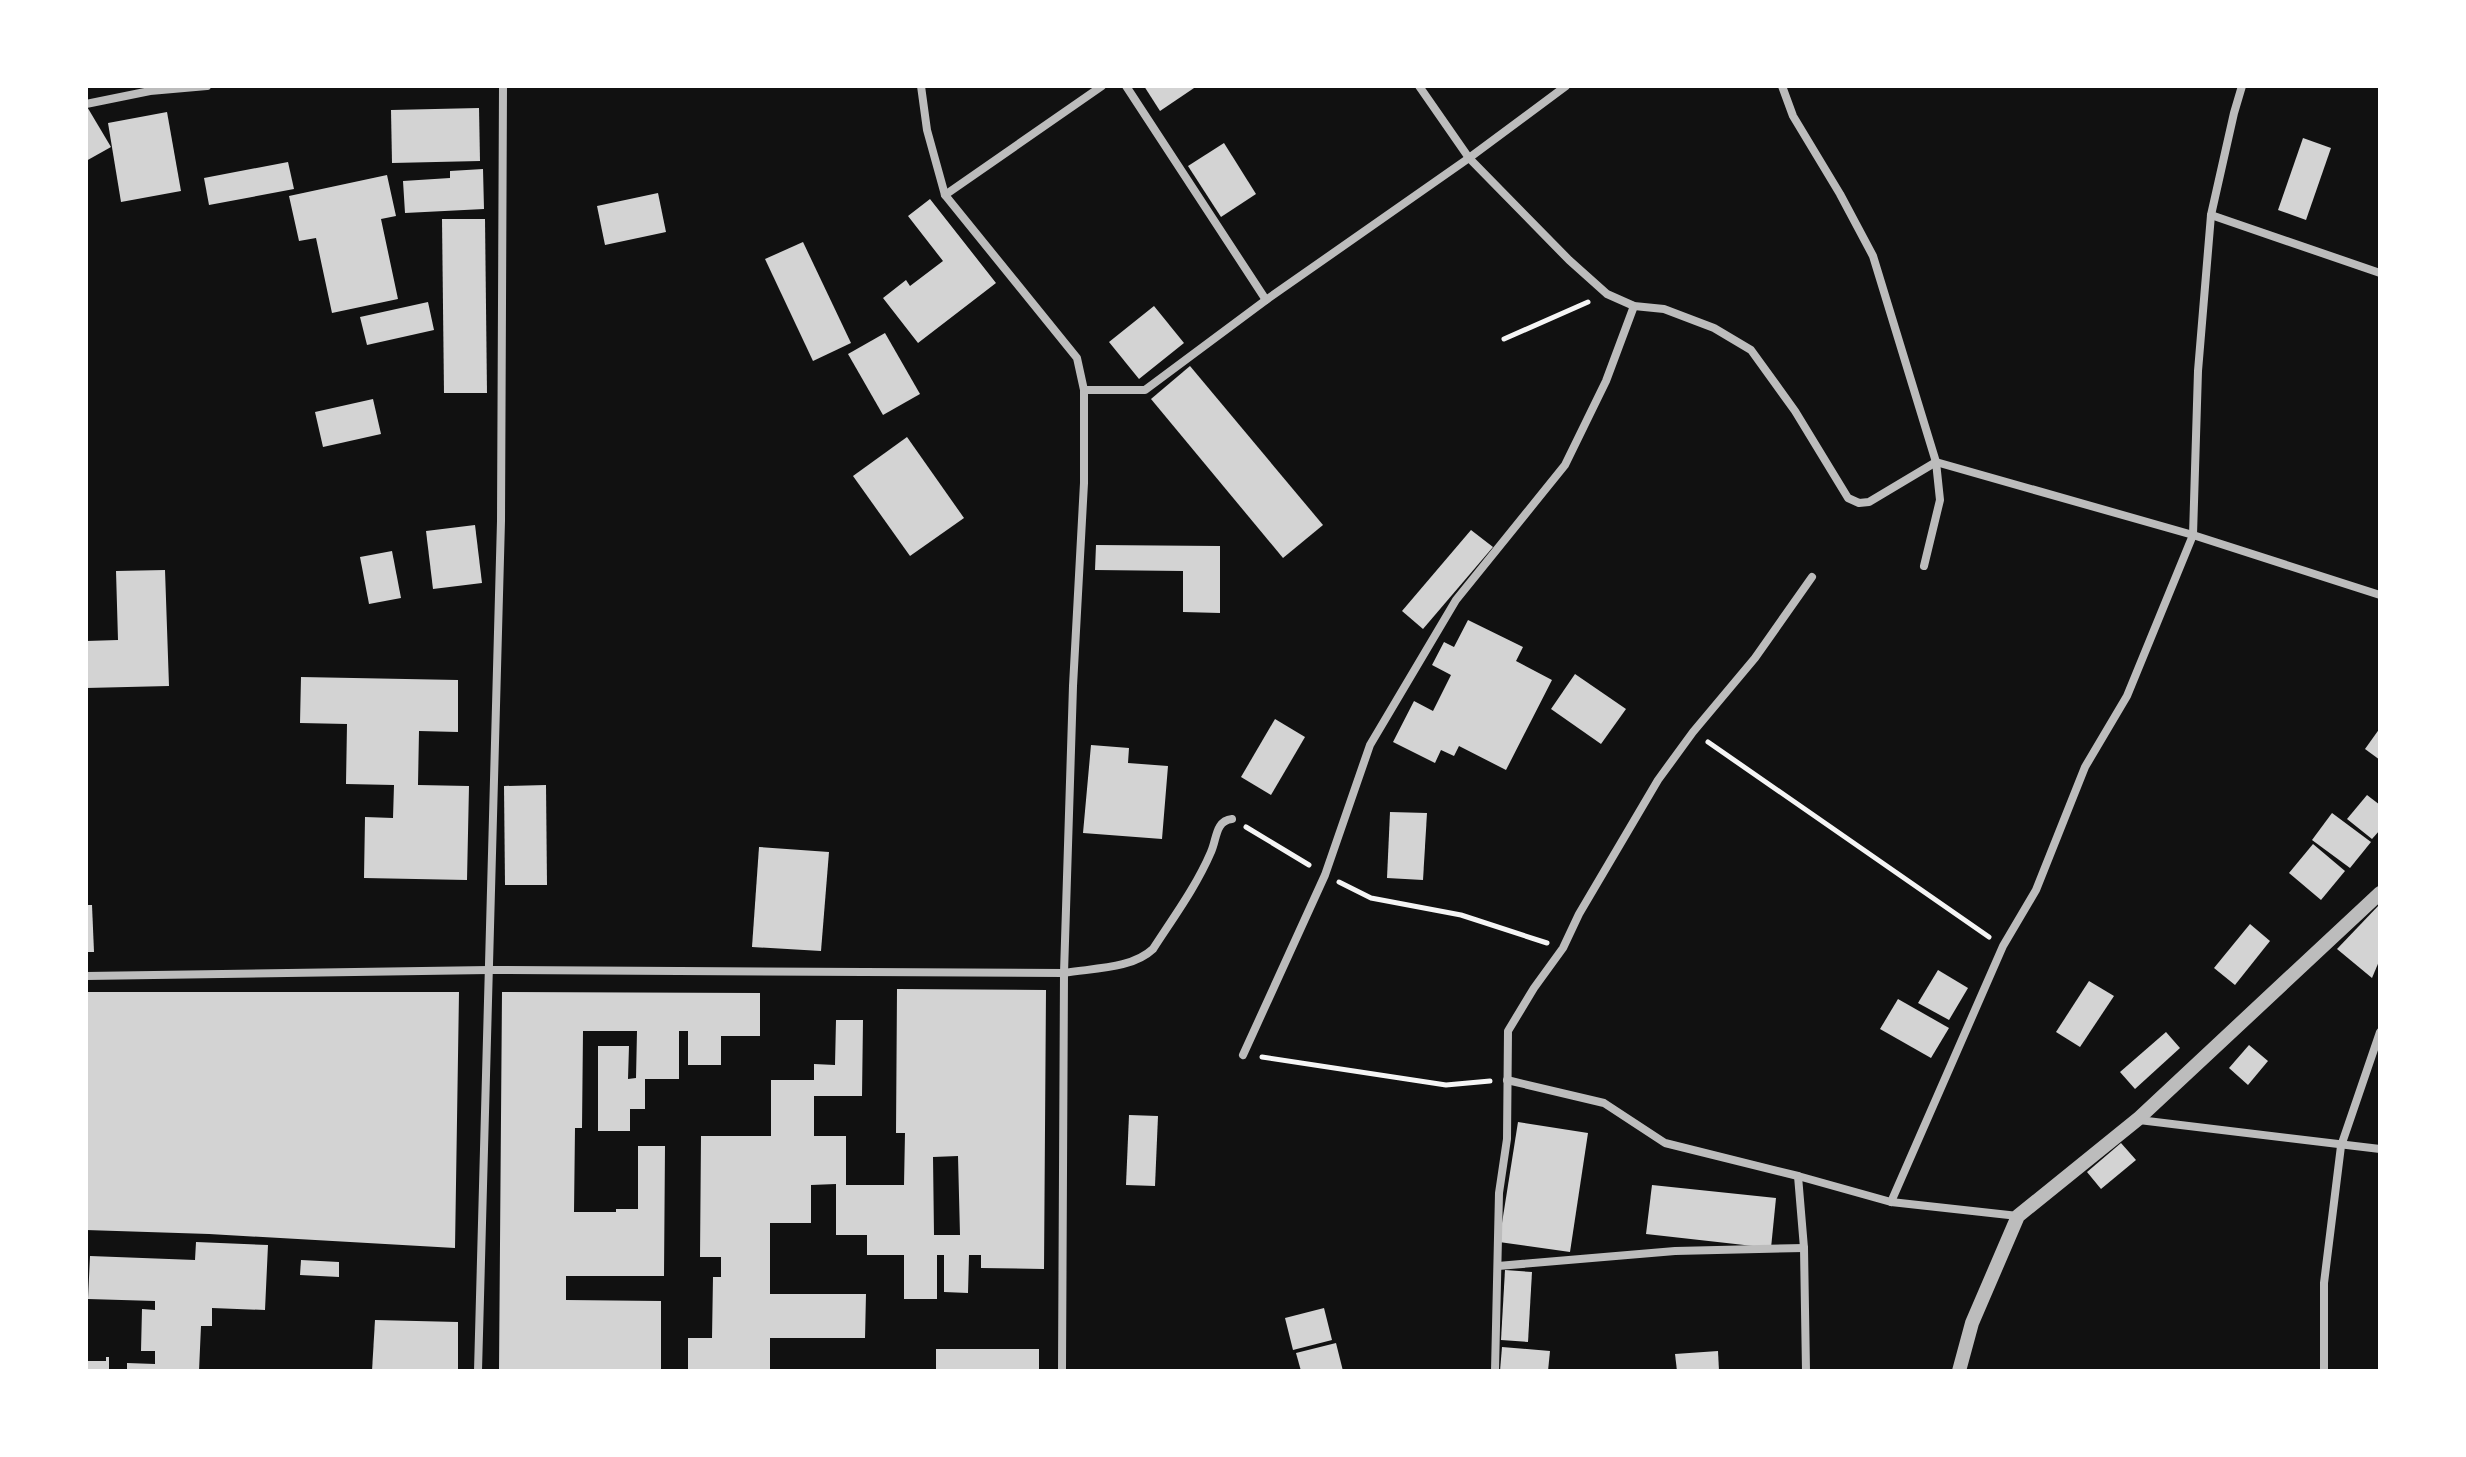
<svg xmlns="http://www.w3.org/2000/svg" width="2466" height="1457" viewBox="0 0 2466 1457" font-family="'IBM Plex Sans',sans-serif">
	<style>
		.building { fill: #d3d3d3; fill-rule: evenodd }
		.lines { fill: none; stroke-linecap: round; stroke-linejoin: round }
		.path { stroke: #f5f5f5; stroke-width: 5 }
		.minor { stroke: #bcbcbc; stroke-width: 8 }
		.tertiary { stroke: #bcbcbc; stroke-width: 14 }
	</style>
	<rect width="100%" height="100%" fill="#111"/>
	<g class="building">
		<path d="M 1144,86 L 1197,86 L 1160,111 Z"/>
		<path d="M 86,105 L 111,147 L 86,161 Z"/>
		<path d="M 479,108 L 480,161 L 392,163 L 391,110 Z"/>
		<path d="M 167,112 L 181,191 L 121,202 L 108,123 Z"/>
		<path d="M 2303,138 L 2331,148 L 2306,220 L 2278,210 Z"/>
		<path d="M 1224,143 L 1256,194 L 1221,217 L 1188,166 Z"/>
		<path d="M 288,162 L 294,189 L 209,205 L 204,178 Z"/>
		<path d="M 483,169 L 484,209 L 405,213 L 403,181 L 450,178 L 450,171 Z"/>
		<path d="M 387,175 L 396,216 L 381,219 L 398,299 L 332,313 L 316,238 L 299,241 L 289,196 Z"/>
		<path d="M 658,193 L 666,232 L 605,245 L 597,206 Z"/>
		<path d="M 930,199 L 996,283 L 918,343 L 883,298 L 906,280 L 910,286 L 943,261 L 908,216 Z"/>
		<path d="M 442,219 L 485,219 L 487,393 L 444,393 Z"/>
		<path d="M 803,242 L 851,343 L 813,361 L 765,259 Z"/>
		<path d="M 428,302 L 434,330 L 367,345 L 360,317 Z"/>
		<path d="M 1154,306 L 1184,343 L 1139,379 L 1109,342 Z"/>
		<path d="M 885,333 L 920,394 L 883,415 L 848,354 Z"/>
		<path d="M 1190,366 L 1323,525 L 1283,558 L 1151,399 Z"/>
		<path d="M 373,399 L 381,434 L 323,447 L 315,412 Z"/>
		<path d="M 907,437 L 964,518 L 910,556 L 853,476 Z"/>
		<path d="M 475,525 L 482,583 L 433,589 L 426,531 Z"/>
		<path d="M 1471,530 L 1493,547 L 1423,629 L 1402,611 Z"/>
		<path d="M 1096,545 L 1220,546 L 1220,613 L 1183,612 L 1183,571 L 1095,570 Z"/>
		<path d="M 392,551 L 401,598 L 369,604 L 360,557 Z"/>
		<path d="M 165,570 L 169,686 L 86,688 L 86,641 L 118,640 L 116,571 Z"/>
		<path d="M 1468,620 L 1523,647 L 1516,661 L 1552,680 L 1506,770 L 1459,746 L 1454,756 L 1441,750 L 1435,763 L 1393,742 L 1414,701 L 1433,711 L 1451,675 L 1432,665 L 1444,642 L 1454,647 Z"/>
		<path d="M 1575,674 L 1626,709 L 1601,744 L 1551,709 Z"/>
		<path d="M 301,677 L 458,680 L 458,732 L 419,731 L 418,785 L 469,786 L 467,880 L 364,878 L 365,817 L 393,818 L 394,785 L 346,784 L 347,724 L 300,723 Z"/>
		<path d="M 1275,719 L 1305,737 L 1271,795 L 1241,777 Z"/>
		<path d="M 2380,728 L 2380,760 L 2365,749 Z"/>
		<path d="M 1091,745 L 1129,748 L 1128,763 L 1168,766 L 1162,839 L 1083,833 Z"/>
		<path d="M 546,785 L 547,885 L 505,885 L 504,786 Z"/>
		<path d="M 2367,795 L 2380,805 L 2380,830 L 2372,839 L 2347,819 Z"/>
		<path d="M 1390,812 L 1427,813 L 1423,880 L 1387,878 Z"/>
		<path d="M 2332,813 L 2371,842 L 2350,868 L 2312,840 Z"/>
		<path d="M 2313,844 L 2345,871 L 2321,900 L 2289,873 Z"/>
		<path d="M 759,847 L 829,852 L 821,951 L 752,947 Z"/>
		<path d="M 2380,904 L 2380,959 L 2372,978 L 2337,949 Z"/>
		<path d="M 86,905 L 92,905 L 94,952 L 86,952 Z"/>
		<path d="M 2250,924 L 2270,941 L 2235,985 L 2214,968 Z"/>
		<path d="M 1938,970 L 1968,988 L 1949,1020 L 1918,1003 Z"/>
		<path d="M 2089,981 L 2114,996 L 2080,1047 L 2056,1032 Z"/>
		<path d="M 897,989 L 1046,990 L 1044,1269 L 981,1268 L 981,1255 L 969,1255 L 968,1293 L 944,1292 L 944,1255 L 937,1255 L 937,1299 L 904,1299 L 904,1255 L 867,1255 L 867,1235 L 836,1235 L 836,1184 L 811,1185 L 811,1223 L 770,1223 L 770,1294 L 866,1294 L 865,1338 L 770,1338 L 770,1371 L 688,1371 L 688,1338 L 712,1338 L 713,1277 L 721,1277 L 721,1257 L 700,1257 L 701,1136 L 771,1136 L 771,1080 L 814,1080 L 814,1064 L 835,1065 L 836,1020 L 863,1020 L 862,1096 L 814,1096 L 814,1136 L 846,1136 L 846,1185 L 904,1185 L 905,1133 L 896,1133 ZM 958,1156 L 960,1235 L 934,1235 L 933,1157 Z"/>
		<path d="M 86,992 L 459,992 L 455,1248 L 209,1234 L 86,1230 Z"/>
		<path d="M 502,992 L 760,993 L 760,1036 L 721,1036 L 721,1065 L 688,1065 L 688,1031 L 679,1031 L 679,1079 L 645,1079 L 645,1109 L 630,1109 L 630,1131 L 598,1131 L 598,1046 L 629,1046 L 628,1079 L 636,1078 L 637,1031 L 583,1031 L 582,1128 L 575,1128 L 574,1212 L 616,1212 L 616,1209 L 638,1209 L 638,1146 L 665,1146 L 664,1276 L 566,1276 L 566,1300 L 661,1301 L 661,1371 L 499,1371 Z"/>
		<path d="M 1898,999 L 1949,1028 L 1931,1058 L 1880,1029 Z"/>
		<path d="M 2166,1032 L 2180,1048 L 2135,1089 L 2120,1072 Z"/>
		<path d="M 2249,1045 L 2268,1061 L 2248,1085 L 2229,1068 Z"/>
		<path d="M 1129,1115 L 1158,1116 L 1155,1186 L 1126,1185 Z"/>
		<path d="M 1518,1122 L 1588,1133 L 1570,1252 L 1499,1242 Z"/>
		<path d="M 2121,1143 L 2136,1160 L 2101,1189 L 2087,1172 Z"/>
		<path d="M 1652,1185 L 1776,1198 L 1771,1248 L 1646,1234 Z"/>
		<path d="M 196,1242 L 268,1245 L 265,1310 L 212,1308 L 212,1326 L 201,1326 L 199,1371 L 127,1371 L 127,1363 L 155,1364 L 155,1351 L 141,1351 L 142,1309 L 155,1310 L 155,1301 L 88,1299 L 90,1256 L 195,1260 Z"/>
		<path d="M 301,1260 L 339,1262 L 339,1277 L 300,1275 Z"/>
		<path d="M 1505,1270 L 1532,1272 L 1528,1342 L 1501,1340 Z"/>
		<path d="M 1324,1308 L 1332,1340 L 1293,1350 L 1285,1318 Z"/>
		<path d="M 375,1320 L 458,1322 L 458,1371 L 372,1371 Z"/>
		<path d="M 1336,1343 L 1343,1371 L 1301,1371 L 1296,1353 Z"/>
		<path d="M 1502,1347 L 1550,1351 L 1548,1371 L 1500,1371 Z"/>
		<rect x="936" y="1349" width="103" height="22"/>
		<path d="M 1718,1351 L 1719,1371 L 1677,1371 L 1675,1354 Z"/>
		<path d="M 106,1357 L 109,1357 L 109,1371 L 86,1371 L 86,1361 L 106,1361 Z"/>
	</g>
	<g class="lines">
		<g class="path">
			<path d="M 1504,339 L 1588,302"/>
			<path d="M 1708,742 L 1989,937"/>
			<path d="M 1246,827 L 1309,865"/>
			<path d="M 1339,882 L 1371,898 L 1461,915 L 1547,943"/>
			<path d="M 1262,1057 L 1446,1085 L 1490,1081"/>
		</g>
		<g class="minor">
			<path d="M 921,86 L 927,130 L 945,195 L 1077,358 L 1084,390 L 1084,483 L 1073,686 L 1064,973 L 1062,1371"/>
			<path d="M 1126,86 L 1266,300"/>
			<path d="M 1419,86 L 1469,158 L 1569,260 L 1607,294 L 1634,306 L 1664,309 L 1714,328 L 1751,350 L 1795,411 L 1848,498 L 1859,503 L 1869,502 L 1936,462 L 2193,535 L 2380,595"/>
			<path d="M 1782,86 L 1793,116 L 1840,194 L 1873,256 L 1936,462 L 1940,500 L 1924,566"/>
			<path d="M 86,104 L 150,91 L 207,86"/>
			<path d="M 945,195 L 1102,86"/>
			<path d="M 2211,215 L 2380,273"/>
			<path d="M 1084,390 L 1145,390 L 1266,300 L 1469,158 L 1566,86"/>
			<path d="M 86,976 L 489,970 L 1064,973 C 1093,968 1132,969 1153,949 C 1173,918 1196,887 1211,852 C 1217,839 1215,821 1232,819"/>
			<path d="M 1243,1055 L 1325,875 L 1370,745 L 1456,600 L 1565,465 L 1606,381 L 1634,306"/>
			<path d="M 1507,1080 L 1604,1103 L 1665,1143 L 1798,1176 L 1891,1202 L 2018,1216"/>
			<path d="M 2139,1120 L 2380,1149"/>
			<path d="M 1798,1176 L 1804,1248 L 1806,1371"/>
			<path d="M 1891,1202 L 2003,946 L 2036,890 L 2085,767 L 2127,696 L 2193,535 L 2198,371 L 2211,215 L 2234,113 L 2242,86"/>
			<path d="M 1498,1266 L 1675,1251 L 1804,1248"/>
			<path d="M 478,1371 L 501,521 L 503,86"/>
			<path d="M 1495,1371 L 1499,1193 L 1507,1139 L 1508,1031 L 1534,988 L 1563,948 L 1579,914 L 1658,780 L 1693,732 L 1755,658 L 1812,577"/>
			<path d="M 2324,1371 L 2324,1283 L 2341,1146 L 2380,1032"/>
		</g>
		<path class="tertiary" d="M 1959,1371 L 1972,1323 L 2018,1216 L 2138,1119 L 2380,893"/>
	</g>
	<rect width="2466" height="1457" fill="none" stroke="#ffffff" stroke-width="176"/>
</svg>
